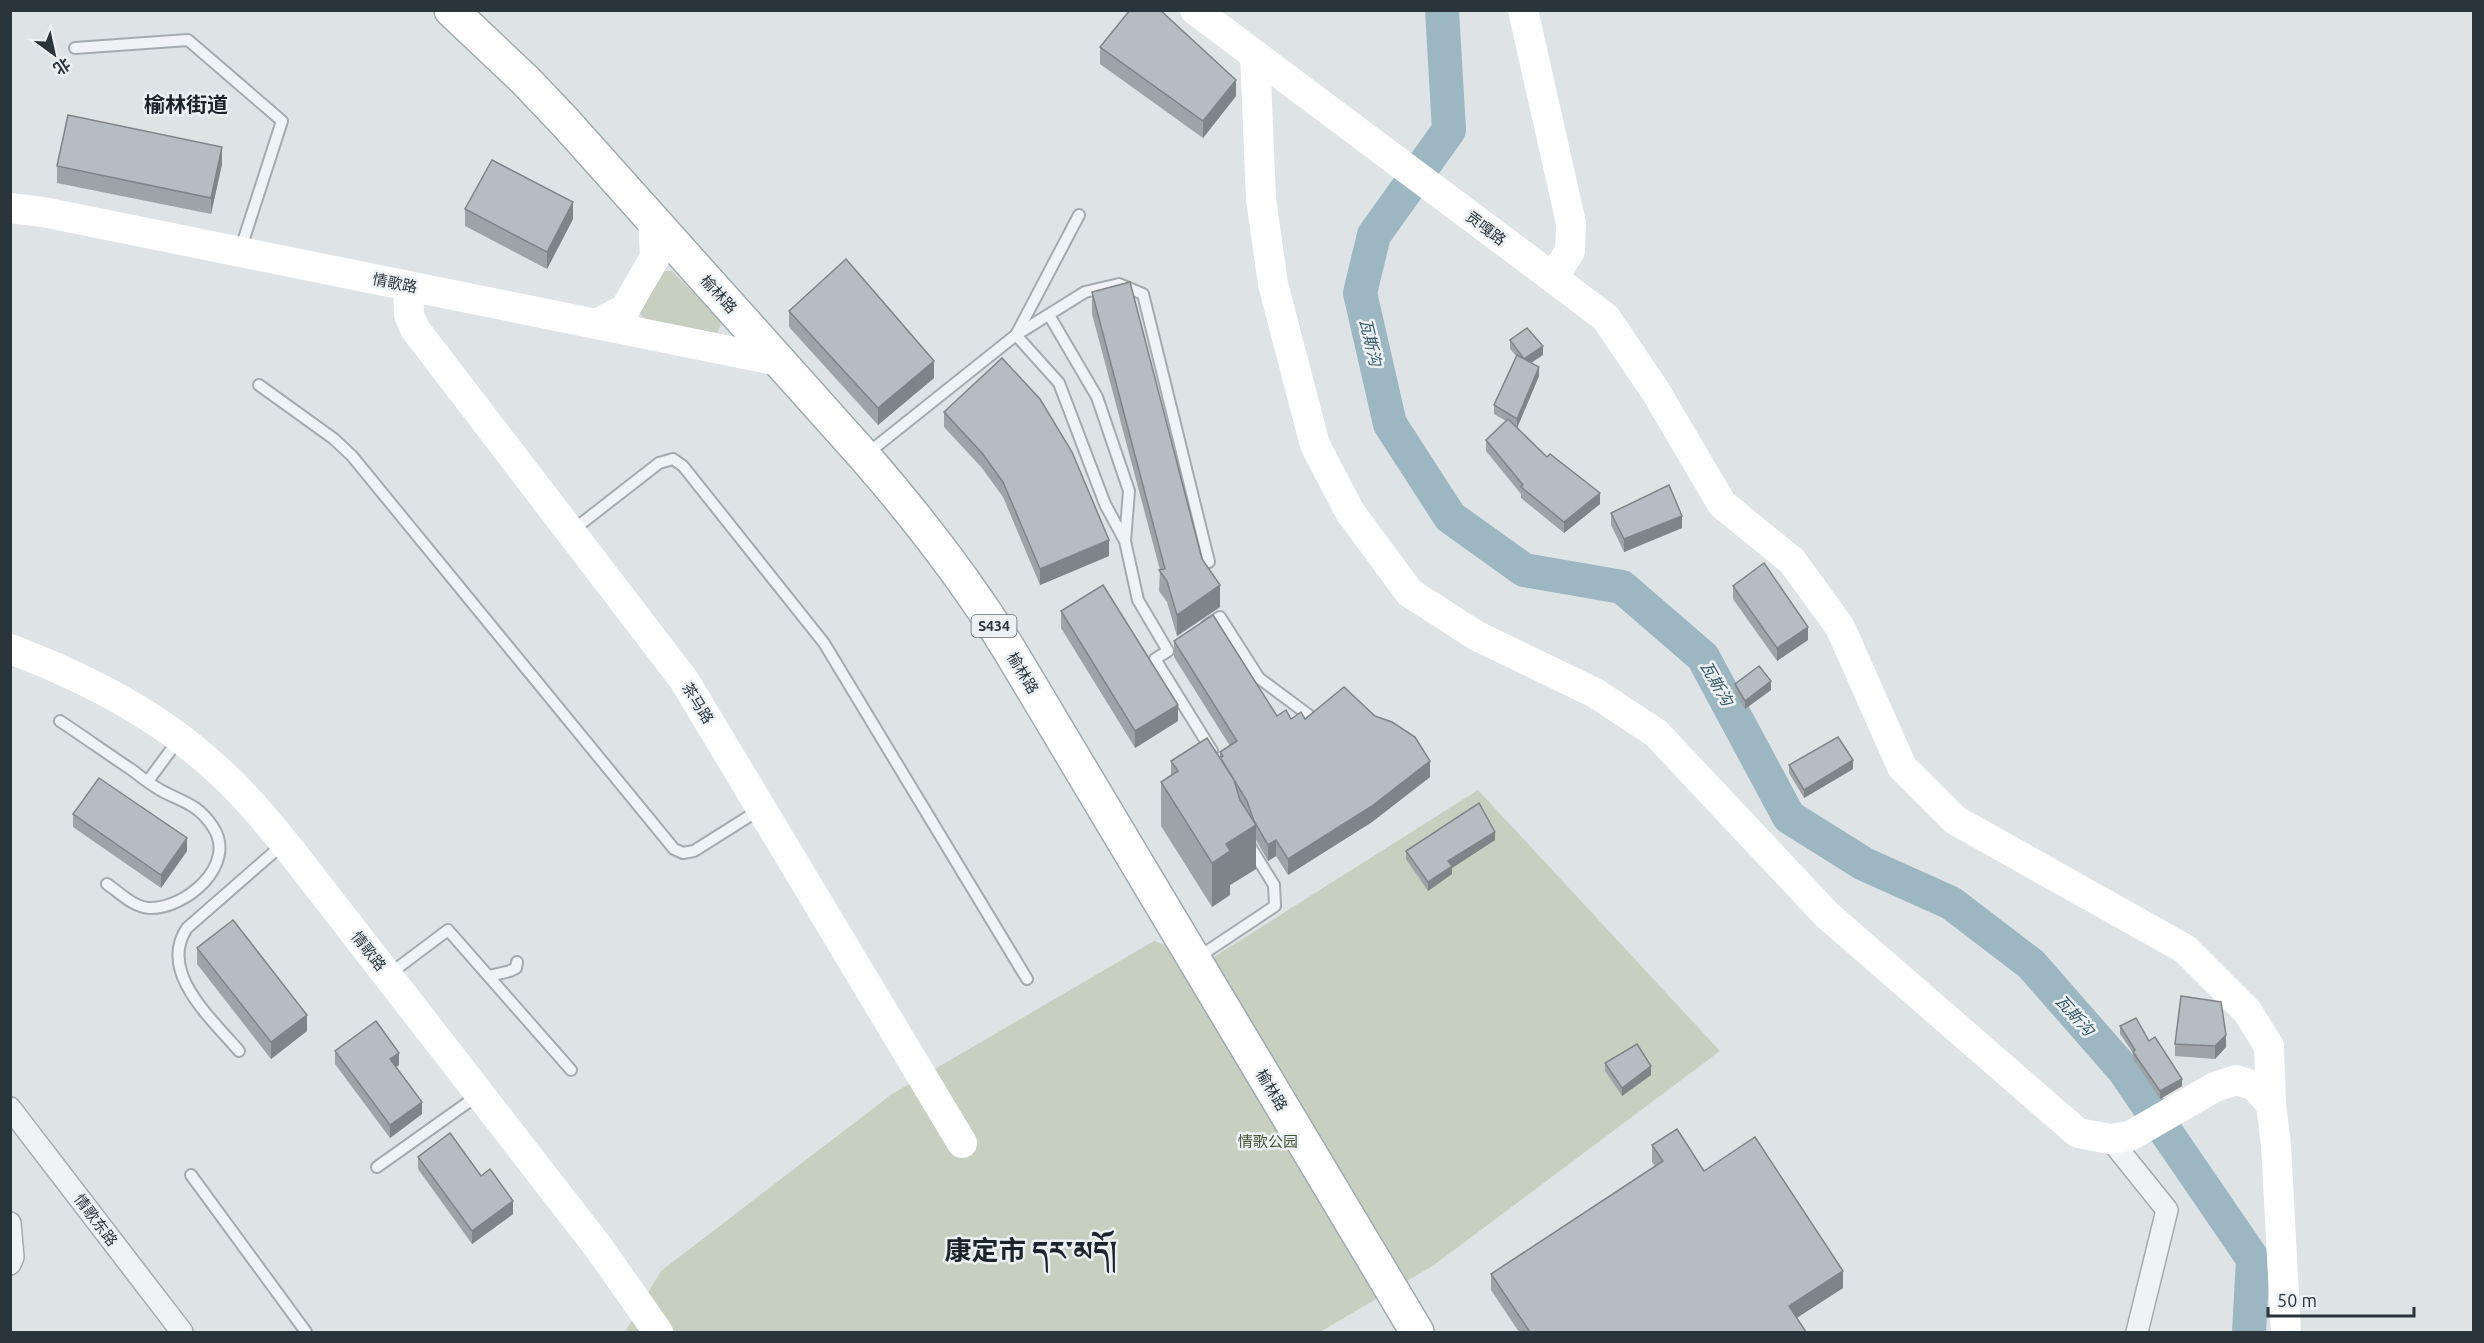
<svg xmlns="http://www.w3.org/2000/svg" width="2484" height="1343" viewBox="0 0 2484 1343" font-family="Ubuntu,'Noto Sans SC','Noto Serif Tibetan',sans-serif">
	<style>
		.green { fill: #c7cfc0 }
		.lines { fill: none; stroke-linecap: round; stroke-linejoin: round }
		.river { stroke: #9cb7c2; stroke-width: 34 }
		.lane-casing { stroke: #a4abaf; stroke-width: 14 }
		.street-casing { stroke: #a4abaf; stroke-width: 24 }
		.primary-casing { stroke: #9faab0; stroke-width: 36 }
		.lane { stroke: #f0f3f5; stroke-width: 10 }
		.street { stroke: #f0f3f5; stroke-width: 21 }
		.secondary { stroke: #fff; stroke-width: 30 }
		.primary { stroke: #fff; stroke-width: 33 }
		.wall { fill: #9da3a7 }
		.shaded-wall { fill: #7f8488 }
		.building { fill: #b6bdc2; stroke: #7f8488; stroke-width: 1.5 }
		.labels { text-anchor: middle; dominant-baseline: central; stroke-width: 5; stroke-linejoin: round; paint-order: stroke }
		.shield { fill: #edf1f4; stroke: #646d72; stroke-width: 1.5 }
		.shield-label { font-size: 14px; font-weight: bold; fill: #29343b }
		.street-label { font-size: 15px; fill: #29343b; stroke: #edf1f4 }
		.park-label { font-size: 15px; fill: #445538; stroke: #edf1f4 }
		.water-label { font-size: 16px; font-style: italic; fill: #385a6a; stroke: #edf1f4 }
		.district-label { font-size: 21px; font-weight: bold; fill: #1b242b; stroke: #edf1f4 }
		.town-label { font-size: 27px; font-weight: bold; fill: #1b242b; stroke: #edf1f4 }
	</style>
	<rect width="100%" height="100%" fill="#dee3e6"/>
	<g class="green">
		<path d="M 662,271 L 672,271 L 719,319 L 721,325 L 717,333 L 647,321 L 638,312 Z"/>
		<path d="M 1478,790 L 1720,1051 L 1434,1265 L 1320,1332 L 625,1332 L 661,1271 L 892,1094 L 1154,941 L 1209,960 Z"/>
	</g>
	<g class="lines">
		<path class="river" d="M 1442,10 L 1449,130 L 1374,235 L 1360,293 L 1390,424 L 1450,517 L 1524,570 L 1622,587 L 1703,657 L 1789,817 L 1864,864 L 1951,903 L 2031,964 L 2123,1069 L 2253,1259 L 2249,1332"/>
		<g class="lane-casing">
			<g id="lane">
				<path d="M 75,48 L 188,40 L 282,121 L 240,251"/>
				<path d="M 1049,315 L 1097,397 L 1129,491 L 1125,541"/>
				<path d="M 1016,335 L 1085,292 L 1119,284 L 1143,294 L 1209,562"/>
				<path d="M 1016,335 L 1079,215"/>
				<path d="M 259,385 L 334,439 L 352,456 L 674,849 L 683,853 L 694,851 L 759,810"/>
				<path d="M 868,453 L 1016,335 L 1059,383 L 1105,504 L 1125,541 L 1138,600 L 1168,651 L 1155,659 L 1212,751"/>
				<path d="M 573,530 L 659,463 L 673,459 L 683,466 L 824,643 L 1027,979"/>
				<path d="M 1206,626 L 1220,617 L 1259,678 L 1314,719"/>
				<path d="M 60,721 C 84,737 108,754 132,770 C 141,777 151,785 162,791 C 183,802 198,804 213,827 C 238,865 185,909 150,908 C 134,908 119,892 107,884"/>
				<path d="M 148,781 L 179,739"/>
				<path d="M 1197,958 L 1275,906 L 1274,885 L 1248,843"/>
				<path d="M 388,975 L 448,930 L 571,1070"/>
				<path d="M 489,976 L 510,971 L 516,968 L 517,962"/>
				<path d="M 239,1051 C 213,1020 157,972 187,928 L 282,845"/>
				<path d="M 377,1167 L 477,1096"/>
				<path d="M 191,1175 L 306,1332"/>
			</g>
		</g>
		<g class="street-casing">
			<g id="street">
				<path d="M 10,1108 L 182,1332"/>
				<path d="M 2110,1139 L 2167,1210 L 2137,1332"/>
				<path d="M 10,1223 L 13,1257 L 10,1264"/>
			</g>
		</g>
		<g class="primary-casing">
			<path id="primary" d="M 451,10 L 525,80 L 565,122 L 864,456 C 918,518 967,581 1010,651 L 1417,1332"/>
		</g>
		<use href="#lane" class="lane"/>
		<use href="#street" class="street"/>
		<g class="secondary">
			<path d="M 1195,10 L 1553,278 L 1570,251 L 1571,223 L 1523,10"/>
			<path d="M 1255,55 L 1261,199 L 1273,284 L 1315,445 L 1350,512 L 1410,593 L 1477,636 L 1595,693 L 1656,733 L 1827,915 L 2078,1133 L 2110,1139 L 2130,1136 L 2215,1087 L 2236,1080 L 2255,1086 L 2271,1104 L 2276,1145 L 2286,1332"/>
			<path d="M 10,208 L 43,212 L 779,361"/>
			<path d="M 1553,278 L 1606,318 L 1656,392 L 1722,504 L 1792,561 L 1840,627 L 1902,767 L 1955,820 L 2185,949 L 2247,1011 L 2269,1046 L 2271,1104"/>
			<path d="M 408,286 L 409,315 L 415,329 L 684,680 L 962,1143"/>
			<path d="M 596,324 L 625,309 L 655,257 L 653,220"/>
			<path d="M 10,649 C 82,676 154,712 211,764 C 241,790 266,820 291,851 L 599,1248 L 658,1332"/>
		</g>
		<use href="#primary" class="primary"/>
	</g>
	<g class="wall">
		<path d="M 1100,47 L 1236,96 L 1203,138 L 1100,64 Z"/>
		<path d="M 222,164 L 211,214 L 57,183 L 57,166 Z"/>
		<path d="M 465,209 L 573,219 L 547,269 L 465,226 Z"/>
		<path d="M 1092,292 L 1202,559 L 1220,607 L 1177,636 L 1167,602 L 1159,591 L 1160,570 L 1092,314 Z"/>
		<path d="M 789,311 L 934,378 L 878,425 L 789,327 Z"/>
		<path d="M 1510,340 L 1543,355 L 1531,363 L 1539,376 L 1517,428 L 1547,457 L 1600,504 L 1564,533 L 1521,498 L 1521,494 L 1486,451 L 1486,440 L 1506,421 L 1494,414 L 1494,405 L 1516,356 L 1510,349 Z"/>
		<path d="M 944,412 L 1109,556 L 1040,585 L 1003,497 L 982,468 L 944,427 Z"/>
		<path d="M 1611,513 L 1682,528 L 1624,552 L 1611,525 Z"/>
		<path d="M 1733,586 L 1808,640 L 1777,661 L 1733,599 Z"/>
		<path d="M 1061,611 L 1178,721 L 1135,748 L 1061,628 Z"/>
		<path d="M 1174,641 L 1277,716 L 1291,719 L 1305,719 L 1430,777 L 1372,822 L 1288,875 L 1276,856 L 1268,861 L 1256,840 L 1256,869 L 1230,885 L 1230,895 L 1212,907 L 1161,826 L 1161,782 L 1171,776 L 1171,761 L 1220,758 L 1220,752 L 1230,746 L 1174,657 Z"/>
		<path d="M 1735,684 L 1771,690 L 1745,709 L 1735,693 Z"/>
		<path d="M 1789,765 L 1853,769 L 1804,798 L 1789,773 Z"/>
		<path d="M 73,814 L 187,851 L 161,888 L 73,827 Z"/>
		<path d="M 1495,840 L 1452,868 L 1452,874 L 1428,891 L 1406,859 L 1406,851 Z"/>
		<path d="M 197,948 L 307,1031 L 271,1059 L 197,964 Z"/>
		<path d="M 2120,1026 L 2149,1041 L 2182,1086 L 2160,1099 L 2133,1059 L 2133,1053 L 2120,1034 Z"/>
		<path d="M 2175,1044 L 2226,1047 L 2215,1059 L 2175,1056 Z"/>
		<path d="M 335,1051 L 399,1065 L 396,1067 L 422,1114 L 390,1138 L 335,1064 Z"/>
		<path d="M 1605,1063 L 1651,1075 L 1622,1096 L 1605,1071 Z"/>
		<path d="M 1652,1145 L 1704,1171 L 1843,1288 L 1796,1318 L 1806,1332 L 1519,1332 L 1491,1290 L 1491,1274 L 1655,1166 L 1652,1162 Z"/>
		<path d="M 418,1157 L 481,1176 L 513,1214 L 472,1244 L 418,1169 Z"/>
	</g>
	<g class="shaded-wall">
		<path d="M 1236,80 L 1236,96 L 1203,138 L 1203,121 Z"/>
		<path d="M 222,147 L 222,164 L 211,214 L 211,198 Z"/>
		<path d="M 573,202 L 573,219 L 547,269 L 547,252 Z"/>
		<path d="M 1543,346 L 1543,355 L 1524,367 L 1524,359 Z"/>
		<path d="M 934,361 L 934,378 L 878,425 L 878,408 Z"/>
		<path d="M 1539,367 L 1539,376 L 1517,428 L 1517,419 Z"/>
		<path d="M 1600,493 L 1600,504 L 1564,533 L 1564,522 Z"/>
		<path d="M 1682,516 L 1682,528 L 1624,552 L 1624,539 Z"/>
		<path d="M 1109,540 L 1109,556 L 1040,585 L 1040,569 Z"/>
		<path d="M 1220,585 L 1220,607 L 1177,636 L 1177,615 Z"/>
		<path d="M 1808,627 L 1808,640 L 1777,661 L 1777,648 Z"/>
		<path d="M 1771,681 L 1771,690 L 1745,709 L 1745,701 Z"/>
		<path d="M 1178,705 L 1178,721 L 1135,748 L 1135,731 Z"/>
		<path d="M 1853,760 L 1853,769 L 1804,798 L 1804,790 Z"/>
		<path d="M 1430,761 L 1430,777 L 1372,822 L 1288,875 L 1288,859 Z"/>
		<path d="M 1256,825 L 1256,869 L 1230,885 L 1230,895 L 1212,907 L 1212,863 L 1226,844 Z"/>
		<path d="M 1495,832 L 1495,840 L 1452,868 L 1452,874 L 1428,891 L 1428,882 L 1448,861 Z"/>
		<path d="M 187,838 L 187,851 L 161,888 L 161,875 Z"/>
		<path d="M 1276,840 L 1276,856 L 1268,861 L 1268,845 Z"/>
		<path d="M 307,1015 L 307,1031 L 271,1059 L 271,1042 Z"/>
		<path d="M 2226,1035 L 2226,1047 L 2215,1059 L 2215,1046 Z"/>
		<path d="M 399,1053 L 399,1065 L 390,1072 L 390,1059 Z"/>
		<path d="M 1651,1066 L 1651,1075 L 1622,1096 L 1622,1088 Z"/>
		<path d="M 2182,1079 L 2182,1086 L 2160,1099 L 2160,1091 Z"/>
		<path d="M 422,1102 L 422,1114 L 390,1138 L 390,1125 Z"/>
		<path d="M 513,1201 L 513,1214 L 472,1244 L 472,1231 Z"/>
		<path d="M 1843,1271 L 1843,1288 L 1789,1323 L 1789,1306 Z"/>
	</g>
	<g class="building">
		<path d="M 1130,10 L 1160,10 L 1236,80 L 1203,121 L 1100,47 Z"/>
		<path d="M 68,115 L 222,147 L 211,198 L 57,166 Z"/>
		<path d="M 492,160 L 573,202 L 547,252 L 465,209 Z"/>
		<path d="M 846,259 L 934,361 L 878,408 L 789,311 Z"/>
		<path d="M 1130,282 L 1202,559 L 1220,585 L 1177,615 L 1167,581 L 1159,570 L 1165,569 L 1092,292 Z"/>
		<path d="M 1527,328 L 1543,346 L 1524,359 L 1510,340 Z"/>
		<path d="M 1517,355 L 1539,367 L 1517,419 L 1494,405 Z"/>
		<path d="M 1002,358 L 1040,399 L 1072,452 L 1109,540 L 1040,569 L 1003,482 L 982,453 L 944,412 Z"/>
		<path d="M 1508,419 L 1547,457 L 1550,454 L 1600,493 L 1564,522 L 1521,487 L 1523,485 L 1486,440 Z"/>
		<path d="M 1669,485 L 1682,516 L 1624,539 L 1611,513 Z"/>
		<path d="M 1764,563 L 1808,627 L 1777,648 L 1733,586 Z"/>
		<path d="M 1103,585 L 1178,705 L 1135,731 L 1061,611 Z"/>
		<path d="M 1213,615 L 1277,716 L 1286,710 L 1291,719 L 1301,712 L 1305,719 L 1344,687 L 1375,716 L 1392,722 L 1415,737 L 1430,761 L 1372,806 L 1288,859 L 1276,840 L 1268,845 L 1254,821 L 1247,801 L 1220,757 L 1223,756 L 1220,752 L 1237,741 L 1174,641 Z"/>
		<path d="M 1759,666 L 1771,681 L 1745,701 L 1735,684 Z"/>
		<path d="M 1838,737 L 1853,760 L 1804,790 L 1789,765 Z"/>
		<path d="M 1207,738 L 1234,780 L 1240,800 L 1256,825 L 1226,844 L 1230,851 L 1212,863 L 1161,782 L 1178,771 L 1171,761 Z"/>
		<path d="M 99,778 L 187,838 L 161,875 L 73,814 Z"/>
		<path d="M 1479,803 L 1495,832 L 1448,861 L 1452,866 L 1428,882 L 1406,851 Z"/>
		<path d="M 233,920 L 307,1015 L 271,1042 L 197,948 Z"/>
		<path d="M 2181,996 L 2221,1002 L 2226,1035 L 2215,1046 L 2175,1044 Z"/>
		<path d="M 2136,1018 L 2149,1041 L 2155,1037 L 2182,1079 L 2160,1091 L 2133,1052 L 2135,1050 L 2120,1026 Z"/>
		<path d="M 376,1021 L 399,1053 L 390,1059 L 422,1102 L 390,1125 L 335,1051 Z"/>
		<path d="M 1637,1044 L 1651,1066 L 1622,1088 L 1605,1063 Z"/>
		<path d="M 1677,1129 L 1704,1171 L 1755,1137 L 1843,1271 L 1789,1306 L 1806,1332 L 1530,1332 L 1491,1274 L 1663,1161 L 1652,1145 Z"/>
		<path d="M 450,1133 L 481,1176 L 490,1169 L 513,1201 L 472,1231 L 418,1157 Z"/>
	</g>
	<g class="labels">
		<rect class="shield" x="971.5" y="615" width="45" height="22" rx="4.5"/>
		<g class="shield-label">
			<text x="994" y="626">S434</text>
		</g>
		<g class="street-label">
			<text transform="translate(1486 228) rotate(37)">贡嘎路</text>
			<text transform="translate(395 283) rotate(11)">情歌路</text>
			<text transform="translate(719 294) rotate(48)">榆林路</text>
			<text transform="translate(1023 673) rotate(59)">榆林路</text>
			<text transform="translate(698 703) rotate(58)">茶马路</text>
			<text transform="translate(369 951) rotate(52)">情歌路</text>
			<text transform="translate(1272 1090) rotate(59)">榆林路</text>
			<text transform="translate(96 1220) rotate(53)">情歌东路</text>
		</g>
		<g class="park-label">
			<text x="1268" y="1141">情歌公园</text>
		</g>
		<g class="water-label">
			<text transform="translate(1371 342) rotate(77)">瓦斯沟</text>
			<text transform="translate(1717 683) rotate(61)">瓦斯沟</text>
			<text transform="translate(2075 1015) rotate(48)">瓦斯沟</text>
		</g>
		<g class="district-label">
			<text x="186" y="104">榆林街道</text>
		</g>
		<g class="town-label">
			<text x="1031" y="1250">康定市 དར་མདོ།</text>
		</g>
	</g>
	<rect width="2484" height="1343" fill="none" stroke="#29343b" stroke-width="24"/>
	<g transform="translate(54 54) rotate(147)" stroke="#edf1f4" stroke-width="4.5" paint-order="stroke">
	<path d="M0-4.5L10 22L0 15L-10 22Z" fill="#29343b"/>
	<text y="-9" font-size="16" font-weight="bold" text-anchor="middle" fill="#29343b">北</text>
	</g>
	<path d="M2268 1307v9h146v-9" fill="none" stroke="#29343b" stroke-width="3"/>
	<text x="2277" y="1307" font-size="18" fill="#29343b" stroke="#edf1f4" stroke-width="4.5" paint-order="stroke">50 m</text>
</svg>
